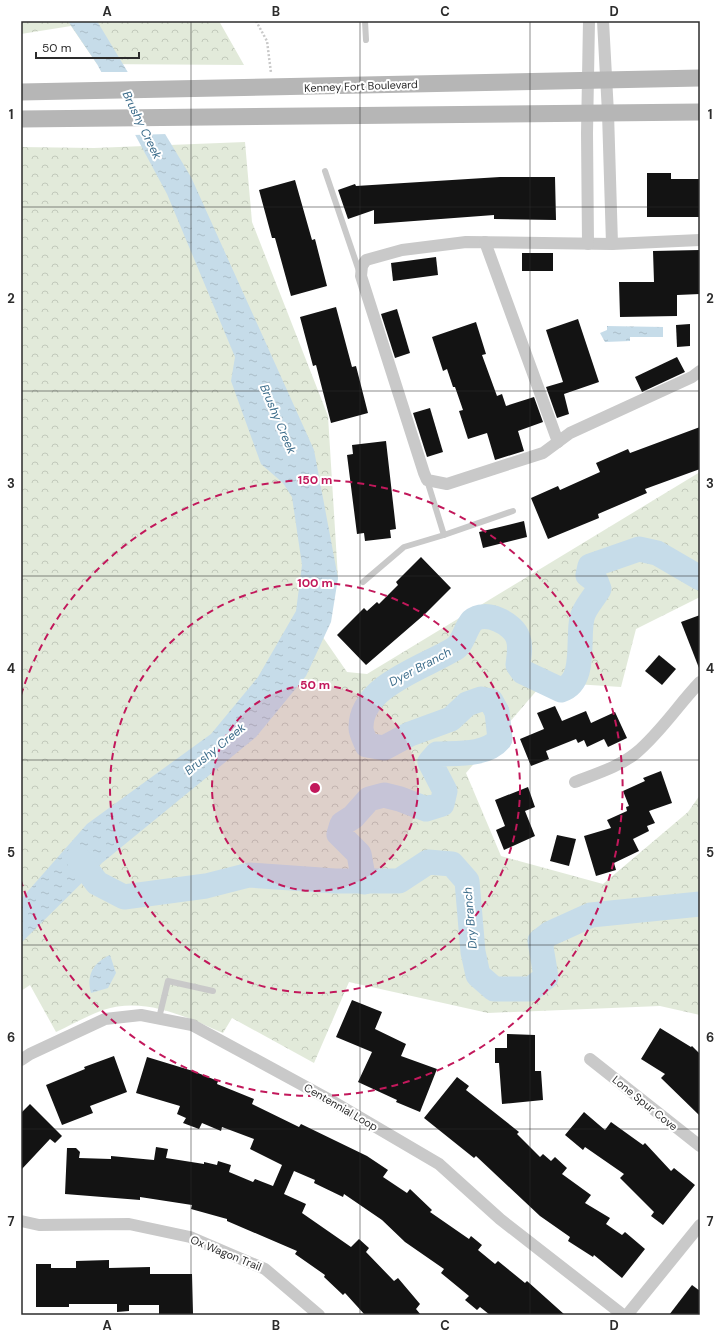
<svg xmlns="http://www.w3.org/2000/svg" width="721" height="1336" viewBox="0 0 721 1336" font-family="'DM Sans',sans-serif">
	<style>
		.forest { fill: url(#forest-crowns) }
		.water { fill: url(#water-ripples) }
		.pier { fill: #fff }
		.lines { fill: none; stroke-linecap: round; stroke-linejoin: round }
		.river { stroke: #c6dce9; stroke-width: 25 }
		.building { fill: #131313 }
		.path { stroke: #c9c9c9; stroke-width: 2.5; stroke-dasharray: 2 2; stroke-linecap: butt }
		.lane { stroke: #c9c9c9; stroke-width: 6 }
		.street { stroke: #c9c9c9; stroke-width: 12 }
		.secondary { stroke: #b6b6b6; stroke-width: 17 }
		.grid { fill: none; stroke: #2c2c2c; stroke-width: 1; stroke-opacity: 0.55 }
		.ring { fill: none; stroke: #c2185b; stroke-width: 2; stroke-dasharray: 7 5 }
		.labels { text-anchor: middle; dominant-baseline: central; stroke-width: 4; stroke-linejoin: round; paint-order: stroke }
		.street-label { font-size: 11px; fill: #2c2c2c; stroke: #fff }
		.water-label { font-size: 12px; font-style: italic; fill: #3d6d8b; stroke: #fff }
		.centre { fill: #c2185b; stroke: #fff; stroke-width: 2 }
		.ring-label { font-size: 12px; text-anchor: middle; font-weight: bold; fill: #c2185b; stroke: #fff; stroke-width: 4; stroke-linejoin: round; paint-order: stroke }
		.neatline { fill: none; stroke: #2c2c2c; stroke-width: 1.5 }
		.grid-label { font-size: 13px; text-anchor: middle; font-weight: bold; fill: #2c2c2c }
	</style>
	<defs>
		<pattern id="forest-crowns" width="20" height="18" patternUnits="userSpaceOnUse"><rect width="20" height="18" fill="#e2eada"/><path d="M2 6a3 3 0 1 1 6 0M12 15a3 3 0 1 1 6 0" fill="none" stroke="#c2c9bb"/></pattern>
		<pattern id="water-ripples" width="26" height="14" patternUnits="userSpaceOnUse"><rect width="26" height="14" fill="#c6dce9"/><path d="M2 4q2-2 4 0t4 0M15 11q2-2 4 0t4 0" fill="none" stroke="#aabdc8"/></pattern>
	</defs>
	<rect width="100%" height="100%" fill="#fff"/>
	<g class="forest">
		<path d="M 21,21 L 219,21 L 244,65 L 97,64 L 71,26 L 21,34 Z"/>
		<path d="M 245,142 L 252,222 L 328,416 L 338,578 L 320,633 L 347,672 L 367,674 L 700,472 L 700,597 L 636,629 L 621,687 L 575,684 L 538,689 L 466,773 L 501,856 L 603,884 L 688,812 L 700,795 L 700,1015 L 660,1006 L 488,1013 L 349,982 L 314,1063 L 232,1018 L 223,1033 C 186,1017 145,996 103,1010 C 87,1016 71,1025 56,1032 L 30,985 L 21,991 L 21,147 L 94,148 Z"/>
	</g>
	<g class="water">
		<path d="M 68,21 L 97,21 L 191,177 L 314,450 L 338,578 L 331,622 L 306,676 L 256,737 L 102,863 L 21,943 L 21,899 L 87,824 L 211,734 L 258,677 L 296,611 L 302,565 L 292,497 L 283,483 L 261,464 L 231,381 L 235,357 L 167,194 L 97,64 Z"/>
		<path d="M 607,326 L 663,327 L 663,337 L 630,337 L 630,341 L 605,342 L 600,333 L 607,330 Z"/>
		<path d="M 110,955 L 116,973 L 108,988 L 91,993 C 86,975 93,963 110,955 Z"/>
	</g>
	<path class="pier" d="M 99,72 L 130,72 L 167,134 L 133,135 Z"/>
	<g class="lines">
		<g class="river">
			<path d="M 78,858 L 97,883 L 124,897 L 206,886 L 249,875 L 335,881 L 399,881 L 428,862 L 452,864 L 467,881 L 473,952 L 478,975 L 494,989 L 531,989 L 546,977 L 540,941 L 549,934 L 591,915 L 700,904"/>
			<path d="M 364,882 L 359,854 L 339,834 L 342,824 L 353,817 L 369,799 L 384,795 L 400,799 L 426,809 L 442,804 L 445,791 L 430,762 L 437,754 C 457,753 486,756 500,739 L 497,712 L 491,701 L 481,699 L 467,704 L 451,719 L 410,734 L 384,748 L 367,745 C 365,740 361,733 361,728 C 360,686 425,667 454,649 C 463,644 465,629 472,621 C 485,609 514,624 518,638 C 521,646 519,656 518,665 L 523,672 L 561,690 C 587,682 577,639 582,618 C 584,608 594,598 599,589 L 596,581 L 588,575 L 590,566 L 639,549 L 657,553 L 700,578"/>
		</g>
	</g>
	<g class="building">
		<path d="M 647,173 L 671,173 L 671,179 L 700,179 L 700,217 L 647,217 Z"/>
		<path d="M 500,177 L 555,177 L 556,220 L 494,219 L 494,215 L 374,224 L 374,210 L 348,219 L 338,190 L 355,184 L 356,186 Z"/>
		<path d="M 295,180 L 312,240 L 315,239 L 327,286 L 291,296 L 275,238 L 272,238 L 259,190 Z"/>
		<path d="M 700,250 L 700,294 L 677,295 L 677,316 L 620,317 L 619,282 L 654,282 L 653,251 Z"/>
		<rect x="522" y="253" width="31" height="18"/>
		<path d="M 436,257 L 438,275 L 393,281 L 391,263 Z"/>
		<path d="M 336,307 L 352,367 L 356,366 L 368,413 L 331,423 L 316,365 L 313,366 L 300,317 Z"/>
		<path d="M 397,309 L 410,353 L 395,358 L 381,314 Z"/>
		<path d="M 578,319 L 599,382 L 564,394 L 569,414 L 557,418 L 546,387 L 563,382 L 546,330 Z"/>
		<path d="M 476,322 L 486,354 L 482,355 L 497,396 L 502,394 L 506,406 L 534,397 L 543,422 L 518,431 L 524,451 L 495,460 L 487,433 L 468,439 L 459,411 L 463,410 L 455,387 L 453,387 L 447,369 L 443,371 L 432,337 Z"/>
		<path d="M 690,324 L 690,346 L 677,347 L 676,325 Z"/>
		<path d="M 677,357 L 685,372 L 642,392 L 635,377 Z"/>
		<path d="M 430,408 L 443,452 L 427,457 L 413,413 Z"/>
		<path d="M 700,427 L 700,469 L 645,489 L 647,493 L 598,514 L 599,518 L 548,539 L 531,498 L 558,486 L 560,490 L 600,472 L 596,463 L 628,449 L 630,453 Z"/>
		<path d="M 386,441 L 396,529 L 390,530 L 391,538 L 365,541 L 364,533 L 357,534 L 347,455 L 353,454 L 352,445 Z"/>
		<path d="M 524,521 L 527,537 L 483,548 L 479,532 Z"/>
		<path d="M 421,557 L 451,588 L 425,614 L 366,665 L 337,635 L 364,608 L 367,611 L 377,602 L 379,604 L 398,585 L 396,582 Z"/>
		<path d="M 700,615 L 700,668 L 699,668 L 681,622 Z"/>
		<path d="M 659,655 L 676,669 L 662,685 L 645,671 Z"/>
		<path d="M 555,706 L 562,721 L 586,711 L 591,723 L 615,712 L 627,738 L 608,747 L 604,739 L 587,747 L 584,740 L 578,743 L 576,739 L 546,751 L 549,759 L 531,766 L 520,739 L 544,729 L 537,713 Z"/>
		<path d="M 661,771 L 672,803 L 649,811 L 655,823 L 647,826 L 649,831 L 633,839 L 639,851 L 614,863 L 616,870 L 596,876 L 584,836 L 611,828 L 607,820 L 627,811 L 626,807 L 629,806 L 623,791 L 645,781 L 643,778 Z"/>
		<path d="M 528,787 L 535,807 L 525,811 L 535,836 L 504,850 L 496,830 L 505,826 L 495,800 Z"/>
		<path d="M 557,835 L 576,839 L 569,866 L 550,861 Z"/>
		<path d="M 352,1000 L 382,1012 L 375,1029 L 406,1044 L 401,1056 L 437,1069 L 420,1112 L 396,1102 L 397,1100 L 358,1082 L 372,1052 L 336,1037 Z"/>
		<path d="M 660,1028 L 691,1047 L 692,1046 L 700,1054 L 700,1116 L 661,1078 L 665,1074 L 641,1059 Z"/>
		<path d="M 507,1034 L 535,1035 L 535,1071 L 541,1071 L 543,1100 L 502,1104 L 499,1063 L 495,1063 L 495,1048 L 507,1048 Z"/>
		<path d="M 114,1056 L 127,1092 L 90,1106 L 93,1113 L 62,1125 L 46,1085 L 85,1069 L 84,1067 Z"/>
		<path d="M 147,1057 L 193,1071 L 218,1081 L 217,1084 L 254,1099 L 252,1104 L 299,1127 L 301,1124 L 367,1156 L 388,1170 L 383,1177 L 407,1193 L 410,1189 L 432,1210 L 430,1212 L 469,1239 L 471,1236 L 482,1245 L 478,1250 L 495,1264 L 498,1261 L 525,1283 L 527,1281 L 565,1315 L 490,1315 L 480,1307 L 477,1310 L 465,1300 L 469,1296 L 441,1273 L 444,1269 L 405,1242 L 382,1220 L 344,1194 L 343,1197 L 314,1183 L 315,1180 L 294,1171 L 284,1194 L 306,1204 L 302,1213 L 351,1247 L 359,1239 L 369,1248 L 366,1252 L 394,1281 L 398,1278 L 420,1304 L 416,1309 L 421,1315 L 365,1315 L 345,1293 L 343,1295 L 324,1277 L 325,1275 L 295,1254 L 297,1251 L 227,1221 L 227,1219 L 191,1209 L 192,1205 L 140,1197 L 140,1200 L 65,1194 L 67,1148 L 76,1148 L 80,1152 L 79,1158 L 111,1159 L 111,1156 L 154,1160 L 156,1147 L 168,1149 L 166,1158 L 204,1164 L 204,1162 L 217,1165 L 218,1161 L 231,1165 L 229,1172 L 253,1182 L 255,1179 L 273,1186 L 282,1165 L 250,1149 L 254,1139 L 222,1127 L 221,1131 L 202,1123 L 199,1129 L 183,1123 L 186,1118 L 177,1114 L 180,1106 L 136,1093 Z"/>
		<path d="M 457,1077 L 469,1086 L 466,1090 L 519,1132 L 517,1134 L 540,1157 L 543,1154 L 551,1161 L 555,1157 L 567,1168 L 562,1174 L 591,1195 L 585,1203 L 610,1218 L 606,1224 L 622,1235 L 625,1232 L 645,1249 L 622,1278 L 594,1255 L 593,1257 L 568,1241 L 570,1237 L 540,1216 L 476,1156 L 474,1158 L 424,1118 Z"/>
		<path d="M 30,1104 L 62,1136 L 55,1143 L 50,1139 L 21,1170 L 21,1113 Z"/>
		<path d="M 584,1112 L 605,1130 L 611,1122 L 643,1145 L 645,1143 L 671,1171 L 674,1168 L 695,1185 L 663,1225 L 651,1216 L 654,1212 L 620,1178 L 624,1174 L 585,1147 L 583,1150 L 565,1135 Z"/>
		<path d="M 109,1260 L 109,1268 L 150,1267 L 150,1274 L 192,1274 L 193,1314 L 159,1315 L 159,1305 L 129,1305 L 129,1311 L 117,1312 L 117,1304 L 69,1304 L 69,1307 L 36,1307 L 36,1264 L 51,1264 L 51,1268 L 76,1268 L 76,1261 Z"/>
		<path d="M 692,1285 L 700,1291 L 700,1315 L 669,1315 Z"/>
	</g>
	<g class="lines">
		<path class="path" d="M 256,21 L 267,41 L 271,73"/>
		<g class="lane">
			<path d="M 365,21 L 366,40"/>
			<path d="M 325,171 L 359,271"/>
			<path d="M 444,535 L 513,511"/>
			<path d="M 363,582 L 404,547 L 444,535 L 427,480"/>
			<path d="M 159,1018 L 168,981 L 213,991"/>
		</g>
		<g class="street">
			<path d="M 603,21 L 608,113 L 612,244"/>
			<path d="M 700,240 L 612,244 L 466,242 L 402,250 L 366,260 L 362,266 L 361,276 L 424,473 L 427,480 L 447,484 L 543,453 L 570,433 L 692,377 L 700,371"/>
			<path d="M 485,242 L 558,442"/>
			<path d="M 588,244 L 587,133 L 589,21"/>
			<path d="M 575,782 C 595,774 619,767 636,753 C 661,732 678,705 700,682"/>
			<path d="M 590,1059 L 700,1146"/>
			<path d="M 21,1060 L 30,1054 L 105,1019 L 141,1015 L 192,1025 L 330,1100 L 439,1164 L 500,1219 L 623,1315"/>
			<path d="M 21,1221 L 39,1225 L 129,1224 L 190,1237 L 265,1269 L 319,1315"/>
			<path d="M 627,1315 L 700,1225"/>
		</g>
		<g class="secondary">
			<path d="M 21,92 L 700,78"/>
			<path d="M 21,119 C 247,116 474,115 700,112"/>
		</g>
	</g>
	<path class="grid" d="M 191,21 L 191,1315M 360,21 L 360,1315M 530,21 L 530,1315M 21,207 L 700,207M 21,391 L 700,391M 21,576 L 700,576M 21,760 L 700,760M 21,945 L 700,945M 21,1129 L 700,1129"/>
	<circle cx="315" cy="788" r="103" fill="#c2185b" fill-opacity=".12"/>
	<g class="ring">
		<circle cx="315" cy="788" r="103"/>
		<circle cx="315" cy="788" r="205"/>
		<path d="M21 695A308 308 0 1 1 21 881"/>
	</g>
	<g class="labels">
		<g class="street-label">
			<text transform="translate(361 86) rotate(-2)">Kenney Fort Boulevard</text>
			<text transform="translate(645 1103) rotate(39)">Lone Spur Cove</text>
			<text transform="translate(341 1107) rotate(30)">Centennial Loop</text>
			<text transform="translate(226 1253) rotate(22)">Ox Wagon Trail</text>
		</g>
		<g class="water-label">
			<text transform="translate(142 125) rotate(64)">Brushy Creek</text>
			<text transform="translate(278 419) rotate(67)">Brushy Creek</text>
			<text transform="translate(420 667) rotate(-28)">Dyer Branch</text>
			<text transform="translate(215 749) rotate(-39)">Brushy Creek</text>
			<text transform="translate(470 918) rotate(-95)">Dry Branch</text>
		</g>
	</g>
	<circle cx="315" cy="788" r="6" class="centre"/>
	<g class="ring-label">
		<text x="315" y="484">150 m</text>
		<text x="315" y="587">100 m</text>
		<text x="315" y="689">50 m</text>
	</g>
	<rect width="721" height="1336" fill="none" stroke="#ffffff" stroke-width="44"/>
	<path d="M36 52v6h103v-6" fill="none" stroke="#2c2c2c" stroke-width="2"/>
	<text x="42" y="52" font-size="12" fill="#2c2c2c" stroke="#ffffff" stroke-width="3" paint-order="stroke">50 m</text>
	<rect x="22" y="22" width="677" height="1292" class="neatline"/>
	<g class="grid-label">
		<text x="107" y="16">A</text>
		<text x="276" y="16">B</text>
		<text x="445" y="16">C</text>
		<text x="614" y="16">D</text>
		<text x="11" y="119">1</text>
		<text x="710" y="119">1</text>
		<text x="11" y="303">2</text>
		<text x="710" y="303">2</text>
		<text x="11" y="488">3</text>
		<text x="710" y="488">3</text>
		<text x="11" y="673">4</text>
		<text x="710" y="673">4</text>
		<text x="11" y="857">5</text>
		<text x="710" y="857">5</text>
		<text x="11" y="1042">6</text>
		<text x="710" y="1042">6</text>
		<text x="11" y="1226">7</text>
		<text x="710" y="1226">7</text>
		<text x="107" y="1330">A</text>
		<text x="276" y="1330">B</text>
		<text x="445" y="1330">C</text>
		<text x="614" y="1330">D</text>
	</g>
</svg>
